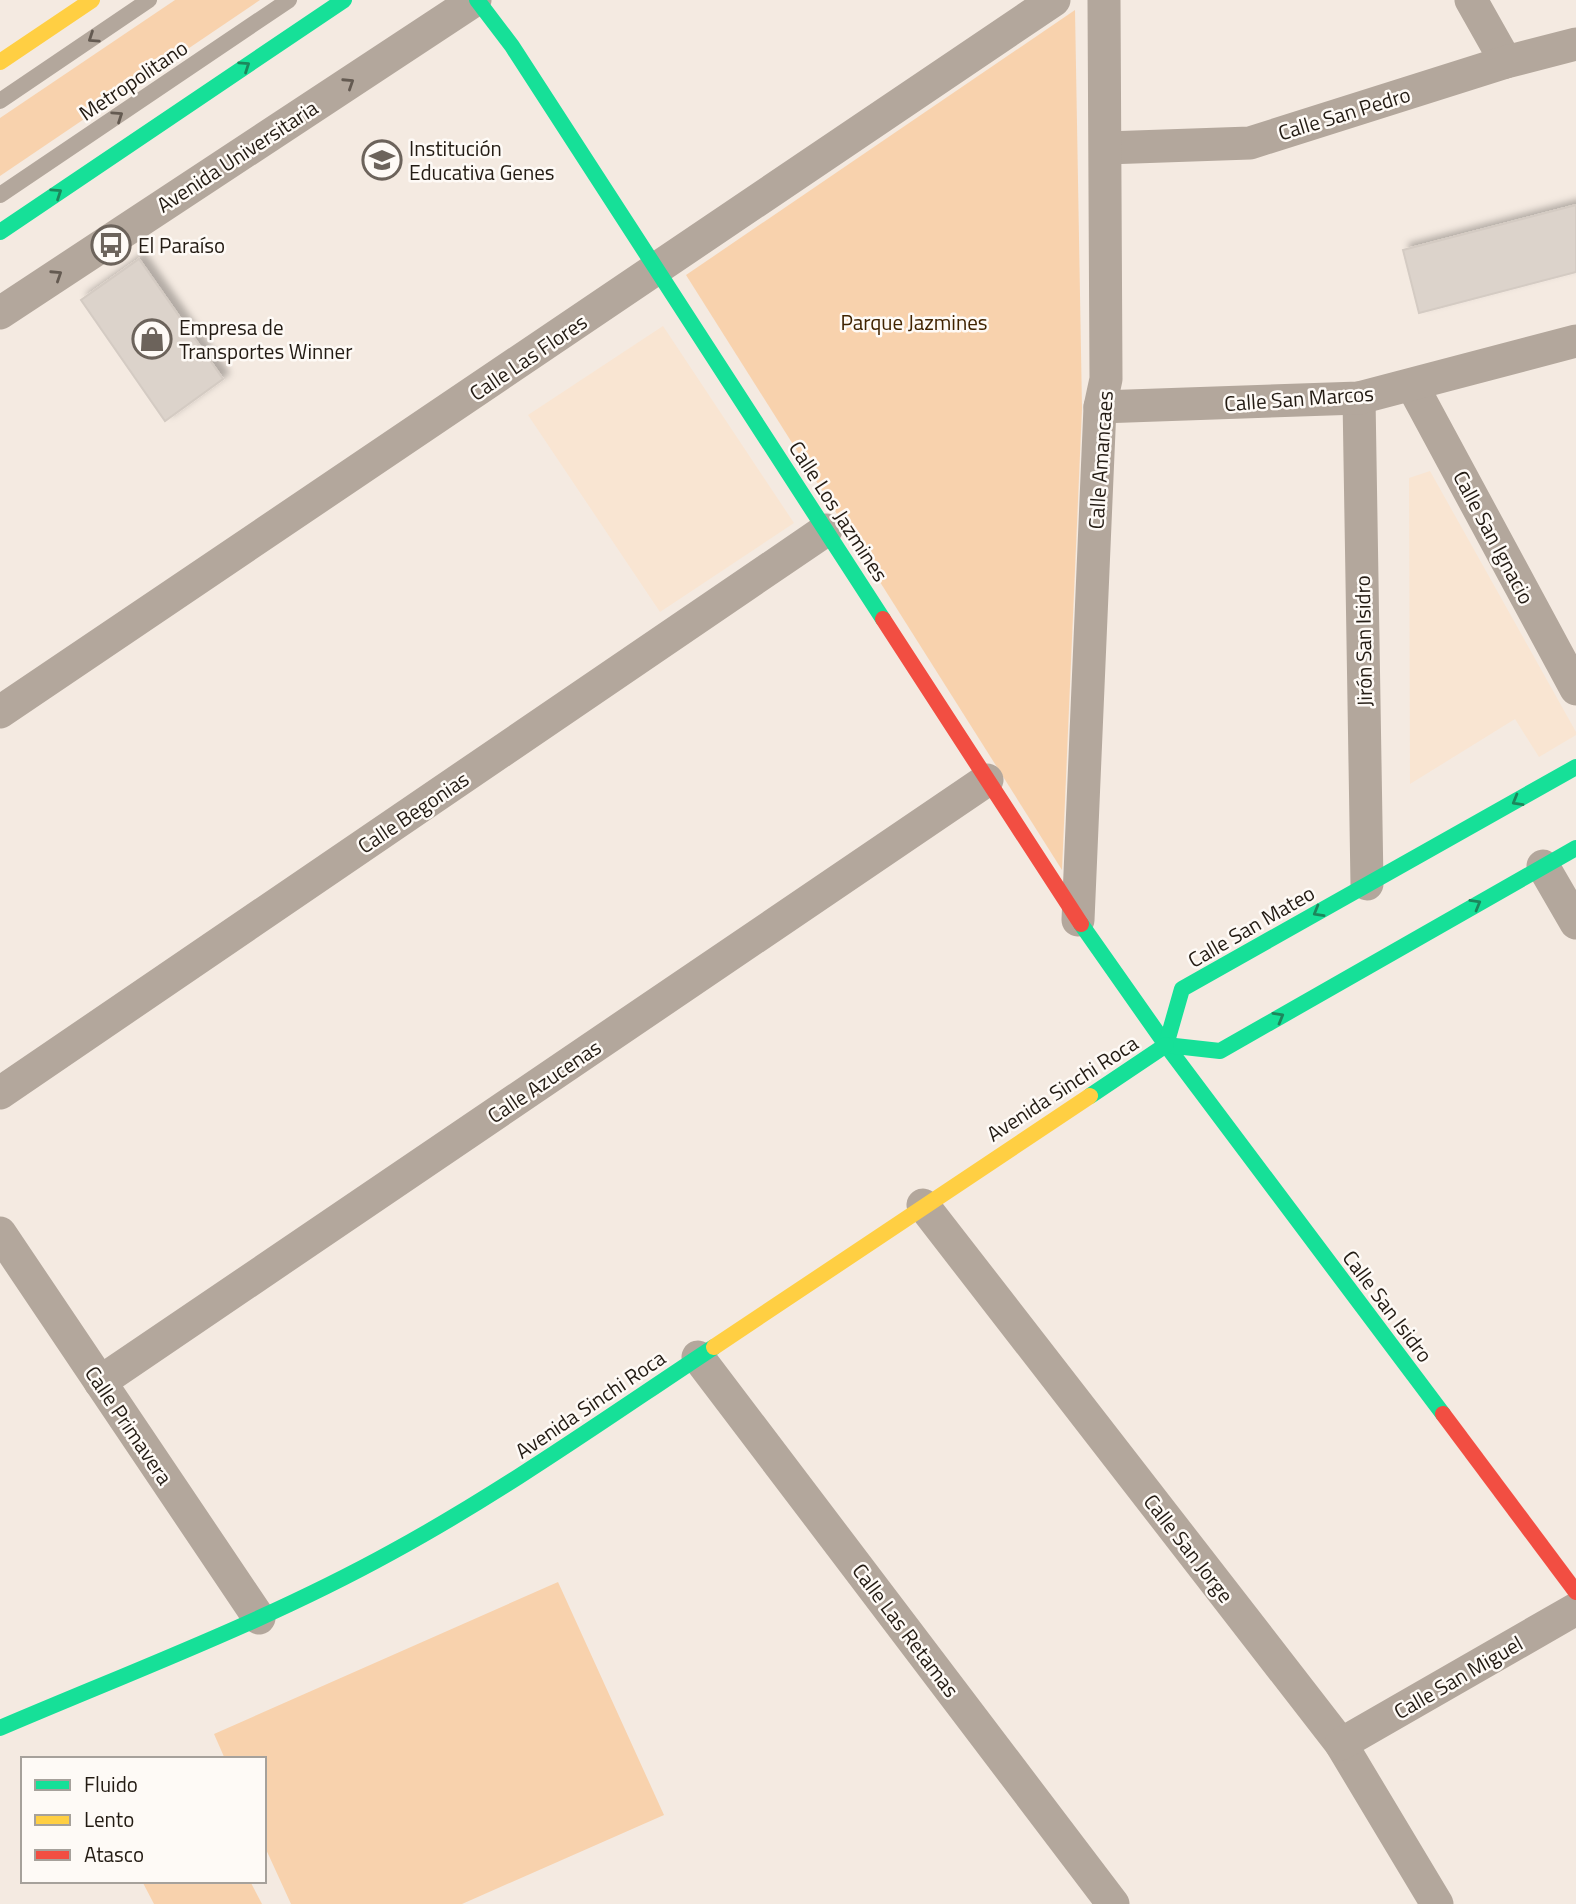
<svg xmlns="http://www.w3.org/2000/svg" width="1576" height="1904" viewBox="0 0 1576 1904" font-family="'Titillium Web',sans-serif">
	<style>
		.built { fill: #f9e5d2 }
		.green { fill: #f8d2ad }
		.building { fill: #dcd3cb; stroke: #d4cbc3; stroke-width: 2; filter: url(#shadow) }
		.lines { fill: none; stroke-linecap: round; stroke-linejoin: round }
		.lane { stroke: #b3a79c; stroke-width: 16 }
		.street { stroke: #b3a79c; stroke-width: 33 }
		.fast { stroke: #16e098; stroke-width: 16 }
		.slow { stroke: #ffcf43; stroke-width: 16 }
		.jam { stroke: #f24e42; stroke-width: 16 }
		.oneway { stroke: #645a51 }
		.oneway2 { stroke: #1c875c }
		.labels { text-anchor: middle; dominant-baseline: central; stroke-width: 5; stroke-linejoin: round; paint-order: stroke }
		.street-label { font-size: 21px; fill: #231b13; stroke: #fefaf6 }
		.poi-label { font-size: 21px; fill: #231b13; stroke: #fefaf6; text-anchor: start }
		.park-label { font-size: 21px; fill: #402300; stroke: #fefaf6 }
	</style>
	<defs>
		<filter id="shadow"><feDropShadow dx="6" dy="-6" stdDeviation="3.5" flood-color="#0004"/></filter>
	</defs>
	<rect width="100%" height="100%" fill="#f4eae1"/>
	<g class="built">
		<path d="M 663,326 L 794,523 L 660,612 L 528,415 Z"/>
		<path d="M 1430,471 L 1576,732 L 1576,735 L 1539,757 L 1515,719 L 1410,784 L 1409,478 Z"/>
	</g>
	<g class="green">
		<path d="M 175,0 L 260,0 L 0,176 L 0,118 Z"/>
		<path d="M 1075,10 L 1082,408 L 1062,870 L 686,275 Z"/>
		<path d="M 558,1582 L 664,1815 L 462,1904 L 291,1904 L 264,1845 L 264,1759 L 225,1759 L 214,1734 Z"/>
		<path d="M 142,1881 L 250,1881 L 262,1904 L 154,1904 Z"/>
	</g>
	<g class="building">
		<path d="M 1576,205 L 1576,272 L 1419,313 L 1403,250 Z"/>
		<path d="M 139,259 L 223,379 L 165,421 L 81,300 Z"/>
	</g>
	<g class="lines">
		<g class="lane">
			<path d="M 0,101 L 149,0"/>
			<path d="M 0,195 L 289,0"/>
		</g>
		<g class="street">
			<path d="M 1471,0 L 1506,62"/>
			<path d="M 1106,148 L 1250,143 L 1506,62 L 1576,44"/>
			<path d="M 0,313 L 475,0"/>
			<path d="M 1412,385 L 1576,689"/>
			<path d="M 1359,398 L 1367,884"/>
			<path d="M 1100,407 L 1359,398 L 1576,341"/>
			<path d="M 0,712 L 1054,0"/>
			<path d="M 1543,866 L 1576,923"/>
			<path d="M 1078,920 L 1100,407 L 1106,379 L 1104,0"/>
			<path d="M 0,1093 L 826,530"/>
			<path d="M 923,1205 L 1341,1744 L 1437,1904"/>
			<path d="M 0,1233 L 259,1618"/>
			<path d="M 698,1357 L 1113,1904"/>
			<path d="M 100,1382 L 987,780"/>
			<path d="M 1341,1744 L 1576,1609"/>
		</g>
		<g class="fast">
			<path d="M 477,0 L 512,46 L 883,619"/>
			<path d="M 0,232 L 344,0"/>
			<path d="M 1081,924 L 1166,1045 L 1443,1414"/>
			<path d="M 1166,1045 L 1182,989 L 1576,767"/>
			<path d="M 1166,1045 L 1220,1051 L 1576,848"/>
			<path d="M 1090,1096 L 1166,1045"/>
			<path d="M 0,1728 C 131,1672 267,1621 392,1552 C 504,1491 608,1417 714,1347"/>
		</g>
		<g class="slow">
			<path d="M 0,62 L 92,0"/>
			<path d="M 714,1347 L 1090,1096"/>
		</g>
		<g class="jam">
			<path d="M 883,619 L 1081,924"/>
			<path d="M 1443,1414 L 1576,1592"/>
		</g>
	</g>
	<defs><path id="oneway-chevron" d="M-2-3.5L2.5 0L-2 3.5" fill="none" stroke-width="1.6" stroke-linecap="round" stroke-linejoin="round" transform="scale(1.75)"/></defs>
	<g class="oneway">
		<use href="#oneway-chevron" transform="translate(93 38) rotate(146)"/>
		<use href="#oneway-chevron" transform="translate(349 83) rotate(-33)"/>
		<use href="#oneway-chevron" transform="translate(118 116) rotate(-34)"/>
		<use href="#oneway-chevron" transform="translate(57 275) rotate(-33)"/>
	</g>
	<g class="oneway2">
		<use href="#oneway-chevron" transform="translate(245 66) rotate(-34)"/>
		<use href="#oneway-chevron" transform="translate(57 193) rotate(-34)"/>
		<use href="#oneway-chevron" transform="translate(1517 801) rotate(150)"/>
		<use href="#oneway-chevron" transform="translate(1476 904) rotate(-30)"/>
		<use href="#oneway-chevron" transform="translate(1318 912) rotate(150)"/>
		<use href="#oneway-chevron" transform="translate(1279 1017) rotate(-30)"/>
	</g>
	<defs>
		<g id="school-ring" transform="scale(2.0125)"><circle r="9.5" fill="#fefaf6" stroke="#6c635b" stroke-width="1.5"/><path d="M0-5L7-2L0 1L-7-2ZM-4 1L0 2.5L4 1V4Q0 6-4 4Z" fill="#6c635b"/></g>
		<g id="bus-ring" transform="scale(2.0125)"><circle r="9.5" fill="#fefaf6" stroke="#6c635b" stroke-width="1.5"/><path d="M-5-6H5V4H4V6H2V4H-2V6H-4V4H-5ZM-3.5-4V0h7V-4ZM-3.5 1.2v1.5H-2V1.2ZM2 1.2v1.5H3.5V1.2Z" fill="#6c635b"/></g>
		<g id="shop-ring" transform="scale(2.0125)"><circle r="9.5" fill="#fefaf6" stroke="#6c635b" stroke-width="1.5"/><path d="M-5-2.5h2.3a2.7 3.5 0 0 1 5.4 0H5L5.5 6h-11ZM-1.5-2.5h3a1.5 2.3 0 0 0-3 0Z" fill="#6c635b"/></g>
	</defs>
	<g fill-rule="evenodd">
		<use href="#school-ring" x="382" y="160"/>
		<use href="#bus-ring" x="111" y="245"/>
		<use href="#shop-ring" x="152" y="339"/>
	</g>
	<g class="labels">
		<g class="street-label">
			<text transform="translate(133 80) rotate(-34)">Metropolitano</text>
			<text transform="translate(1344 113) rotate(-17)">Calle San Pedro</text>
			<text transform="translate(237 156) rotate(-33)">Avenida Universitaria</text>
			<text transform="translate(528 357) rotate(-34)">Calle Las Flores</text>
			<text transform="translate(1299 398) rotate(-4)">Calle San Marcos</text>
			<text transform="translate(1100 460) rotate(-86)">Calle Amancaes</text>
			<text transform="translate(839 511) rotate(57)">Calle Los Jazmines</text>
			<text transform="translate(1494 537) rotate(62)">Calle San Ignacio</text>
			<text transform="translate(1363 641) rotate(-91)">Jirón San Isidro</text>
			<text transform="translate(413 812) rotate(-34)">Calle Begonias</text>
			<text transform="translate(1251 926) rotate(-30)">Calle San Mateo</text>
			<text transform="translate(544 1081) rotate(-34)">Calle Azucenas</text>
			<text transform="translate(1062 1088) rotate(-33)">Avenida Sinchi Roca</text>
			<text transform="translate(1388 1306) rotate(53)">Calle San Isidro</text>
			<text transform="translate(590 1404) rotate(-34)">Avenida Sinchi Roca</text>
			<text transform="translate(129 1425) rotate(56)">Calle Primavera</text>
			<text transform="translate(1189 1548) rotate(52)">Calle San Jorge</text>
			<text transform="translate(906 1630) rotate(53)">Calle Las Retamas</text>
			<text transform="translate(1458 1677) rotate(-30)">Calle San Miguel</text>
		</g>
		<g class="poi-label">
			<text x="409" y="148">Institución<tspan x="409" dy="24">Educativa Genes</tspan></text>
			<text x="138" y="245">El Paraíso</text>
			<text x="179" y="327">Empresa de<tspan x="179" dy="24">Transportes Winner</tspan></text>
		</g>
		<g class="park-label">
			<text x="914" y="322">Parque Jazmines</text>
		</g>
	</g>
	<rect x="21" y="1757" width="245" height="126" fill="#fefaf6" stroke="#a6a19b" stroke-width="2"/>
	<rect x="35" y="1780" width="35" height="10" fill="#16e098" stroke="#a6a19b" stroke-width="2"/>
	<text x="84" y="1792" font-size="21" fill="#231b13">Fluido</text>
	<rect x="35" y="1815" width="35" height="10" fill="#ffcf43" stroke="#a6a19b" stroke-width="2"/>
	<text x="84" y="1827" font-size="21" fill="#231b13">Lento</text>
	<rect x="35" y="1850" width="35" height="10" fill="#f24e42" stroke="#a6a19b" stroke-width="2"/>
	<text x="84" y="1862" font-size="21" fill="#231b13">Atasco</text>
</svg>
